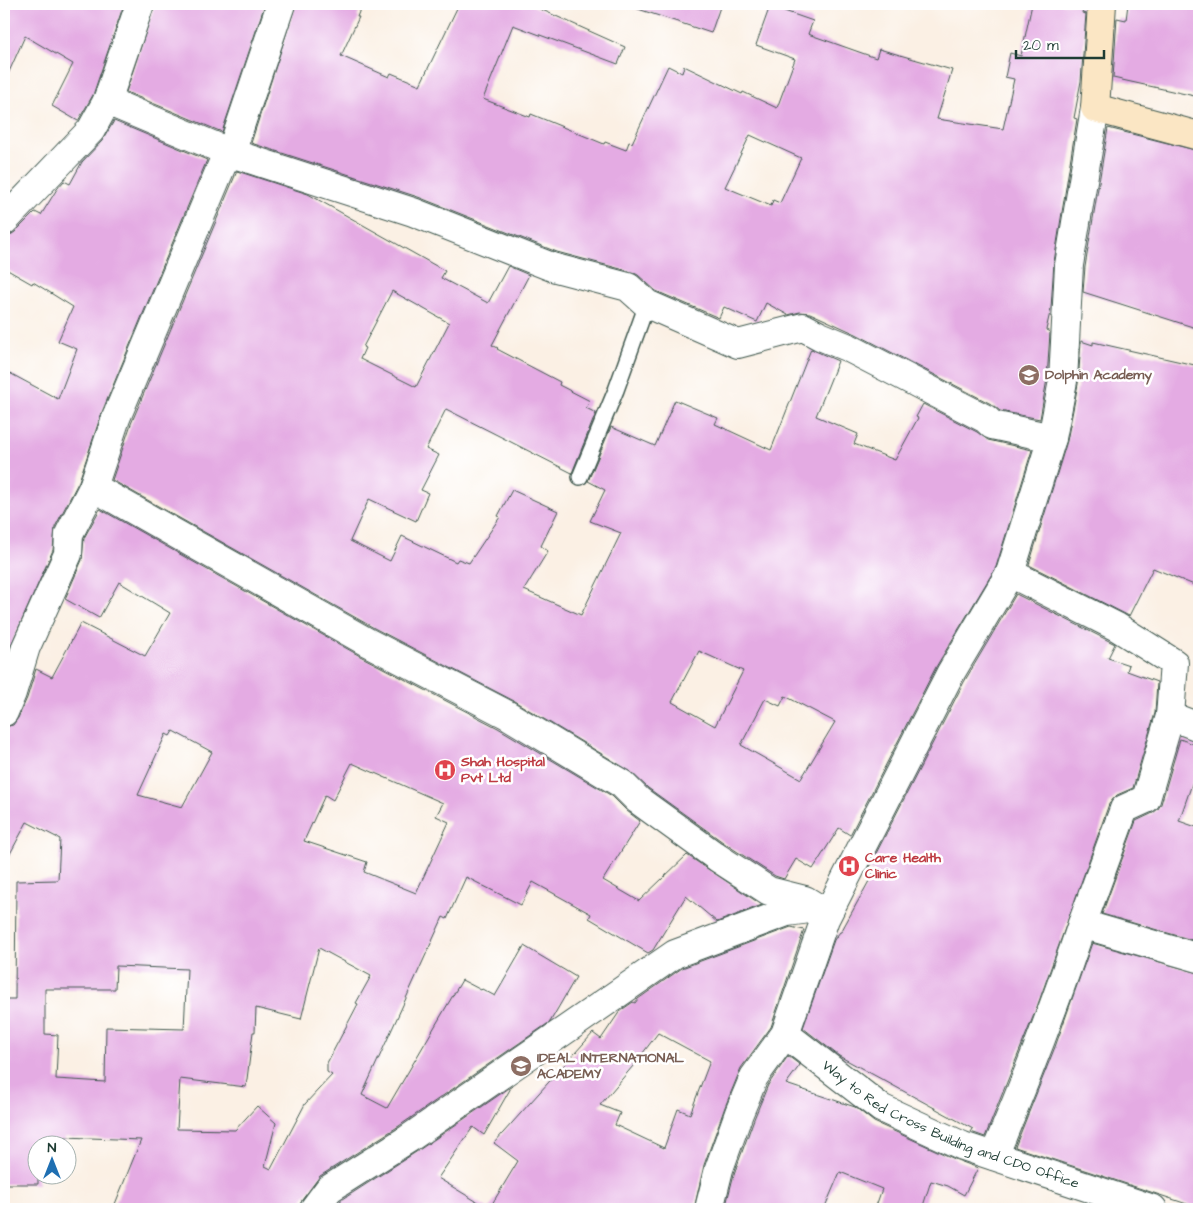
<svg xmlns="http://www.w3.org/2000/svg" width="1203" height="1213" viewBox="0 0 1203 1213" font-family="'Architects Daughter',sans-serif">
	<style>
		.building { fill: #e4abe3; fill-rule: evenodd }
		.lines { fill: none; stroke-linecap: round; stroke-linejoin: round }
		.service-casing { stroke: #40584e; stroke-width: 18 }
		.minor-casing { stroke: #40584e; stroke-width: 30 }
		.tertiary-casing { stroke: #40584e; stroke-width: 30 }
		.secondary-casing { stroke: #40584e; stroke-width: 30 }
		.service { stroke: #fff; stroke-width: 15 }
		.minor { stroke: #fff; stroke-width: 28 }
		.tertiary { stroke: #fff; stroke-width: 28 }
		.secondary { stroke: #fbe6c4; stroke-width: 28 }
		.labels { text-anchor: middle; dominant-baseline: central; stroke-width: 5; stroke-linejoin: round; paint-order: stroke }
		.education-label { font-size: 14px; font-weight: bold; fill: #785e54; stroke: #fff; text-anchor: start }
		.health-label { font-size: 14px; font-weight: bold; fill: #be3a42; stroke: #fff; text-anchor: start }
		.street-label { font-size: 14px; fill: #1f3d34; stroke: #fff }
	</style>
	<rect width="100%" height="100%" fill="#fff"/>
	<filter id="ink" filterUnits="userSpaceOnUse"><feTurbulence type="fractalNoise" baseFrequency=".02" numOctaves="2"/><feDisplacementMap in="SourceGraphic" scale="10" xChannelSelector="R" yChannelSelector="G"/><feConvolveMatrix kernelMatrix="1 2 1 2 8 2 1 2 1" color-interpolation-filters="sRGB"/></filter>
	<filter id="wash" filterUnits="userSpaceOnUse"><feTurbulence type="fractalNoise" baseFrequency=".0096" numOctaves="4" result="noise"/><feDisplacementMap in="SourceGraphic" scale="20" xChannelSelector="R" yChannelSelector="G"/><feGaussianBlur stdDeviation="1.12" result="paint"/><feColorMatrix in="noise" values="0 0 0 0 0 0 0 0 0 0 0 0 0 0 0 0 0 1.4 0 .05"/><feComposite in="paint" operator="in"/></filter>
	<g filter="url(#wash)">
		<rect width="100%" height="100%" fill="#fbf0e4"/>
		<g id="blocks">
			<g class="building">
				<path d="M 4,4 L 124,4 L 93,95 L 78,121 L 52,106 L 73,64 L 25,36 L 4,83 Z"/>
				<path d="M 155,4 L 265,4 L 222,132 L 126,92 Z"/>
				<path d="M 296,4 L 362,4 L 357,17 L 359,17 L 341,56 L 389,77 L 391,73 L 420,85 L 459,4 L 529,4 L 625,47 L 618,64 L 513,25 L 483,99 L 530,117 L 531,114 L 604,144 L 605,142 L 626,150 L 629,142 L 632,143 L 668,66 L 682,73 L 684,66 L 742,94 L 743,92 L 777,108 L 795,59 L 756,45 L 770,6 L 813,21 L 808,34 L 876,58 L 879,49 L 952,70 L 937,119 L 1003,129 L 1014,79 L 1005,77 L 1010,53 L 1021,56 L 1032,4 L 1084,4 L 1082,13 L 1086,14 L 1081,81 L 1074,118 L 1077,119 L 1054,262 L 1051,308 L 1046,330 L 1050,332 L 1047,379 L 1040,419 L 1000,411 L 993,405 L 856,334 L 810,313 L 800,312 L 788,315 L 766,303 L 757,322 L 724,307 L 719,318 L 656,291 L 638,275 L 632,272 L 557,252 L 418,197 L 251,143 ZM 750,135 L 801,158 L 780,203 L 773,200 L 771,206 L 725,187 Z"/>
				<path d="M 636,4 L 721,4 L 711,33 L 635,8 Z"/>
				<path d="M 1128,4 L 1199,4 L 1199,97 L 1113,78 L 1117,18 L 1126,20 Z"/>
				<path d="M 114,121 L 207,160 L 102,412 L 79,481 L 55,527 L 53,550 L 4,661 L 4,370 L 58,399 L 77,349 L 58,341 L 73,307 L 33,282 L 32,284 L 4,268 L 4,236 L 9,236 L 15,232 L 35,212 L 41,215 L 57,189 L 64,181 L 70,184 L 82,162 L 102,141 Z"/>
				<path d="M 1108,128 L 1199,151 L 1199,329 L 1083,292 L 1085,267 Z"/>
				<path d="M 237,171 L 308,194 L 445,271 L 441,278 L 488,303 L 508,266 L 529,275 L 492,345 L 498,348 L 497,349 L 560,382 L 559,385 L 590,401 L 586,408 L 596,413 L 572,473 L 446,409 L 426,449 L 439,455 L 421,490 L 428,493 L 416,521 L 369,499 L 350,541 L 390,561 L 402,536 L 456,562 L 458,559 L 469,563 L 500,517 L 498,516 L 512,490 L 558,511 L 541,546 L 548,551 L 524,590 L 581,615 L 621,533 L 590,521 L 605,490 L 588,481 L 611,427 L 655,446 L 675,400 L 718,418 L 715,424 L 771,450 L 811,349 L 838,361 L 816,416 L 858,434 L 854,444 L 895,460 L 918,418 L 916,417 L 923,404 L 977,432 L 988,440 L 1032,450 L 996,567 L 936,667 L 850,835 L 839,828 L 813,869 L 796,859 L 784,879 L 775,876 L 727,845 L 648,788 L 630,771 L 514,701 L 374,628 L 112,480 L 131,424 ZM 392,291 L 449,323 L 416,387 L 360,359 L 365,348 L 363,347 ZM 699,651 L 743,671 L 715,726 L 672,702 ZM 785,696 L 835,722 L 801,779 L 741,745 L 765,699 L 780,706 Z"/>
				<path d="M 1081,341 L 1093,345 L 1093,342 L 1199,366 L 1199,587 L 1153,568 L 1129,616 L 1029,565 L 1067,441 L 1078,384 Z"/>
				<path d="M 100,509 L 360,656 L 498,728 L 612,796 L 627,811 L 640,821 L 603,880 L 639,901 L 687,855 L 762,905 L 717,922 L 686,896 L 653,950 L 648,953 L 589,918 L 591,914 L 533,882 L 521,905 L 466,877 L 447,919 L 443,917 L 362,1095 L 387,1108 L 462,980 L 481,990 L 482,989 L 495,996 L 524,946 L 576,977 L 550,1022 L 399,1126 L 320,1176 L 302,1200 L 299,1209 L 113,1209 L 141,1140 L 65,1137 L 65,1146 L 38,1146 L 38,1184 L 4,1184 L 4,999 L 15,999 L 16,881 L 58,880 L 60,839 L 27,822 L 4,865 L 4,727 L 13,725 L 18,718 L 27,698 L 36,669 L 52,677 L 81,623 L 145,656 L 170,613 L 119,582 L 99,618 L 65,599 L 82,560 L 84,538 ZM 173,731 L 212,752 L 182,807 L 138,795 L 166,734 L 170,736 ZM 352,763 L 443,803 L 436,816 L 449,822 L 416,893 L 364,872 L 367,862 L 304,841 L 325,795 L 333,800 ZM 319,948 L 371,976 L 356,1003 L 358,1004 L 327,1063 L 327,1072 L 332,1075 L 305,1104 L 271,1169 L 265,1166 L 276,1123 L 257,1106 L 235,1130 L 177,1129 L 180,1079 L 246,1087 L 253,1032 L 255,1032 L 256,1008 L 301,1019 ZM 116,966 L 187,969 L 184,1029 L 106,1027 L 105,1082 L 56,1079 L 58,1035 L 45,1034 L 45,989 L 115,989 Z"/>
				<path d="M 1016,594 L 1109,641 L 1115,644 L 1108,658 L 1129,665 L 1127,671 L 1157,682 L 1155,713 L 1133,788 L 1117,795 L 1109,804 L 1037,1007 L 985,1137 L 971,1132 L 973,1129 L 839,1056 L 803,1028 L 834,940 L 840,932 L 841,932 L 874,872 L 868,869 L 964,682 Z"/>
				<path d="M 1180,739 L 1199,746 L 1199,764 L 1179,821 L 1199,828 L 1199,942 L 1102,914 L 1136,821 L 1153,813 L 1158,809 L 1161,804 Z"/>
				<path d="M 791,927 L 804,930 L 771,1027 L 741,1068 L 725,1107 L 704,1165 L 694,1209 L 333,1209 L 340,1201 L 416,1152 L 512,1086 L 484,1135 L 473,1127 L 438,1178 L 489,1209 L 518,1161 L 494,1143 L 593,1033 L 601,1039 L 620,1011 L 633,1002 L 635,1003 L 638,999 L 682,968 ZM 658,1033 L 710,1061 L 690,1114 L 678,1109 L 664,1148 L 615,1125 L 620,1113 L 600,1105 L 633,1066 Z"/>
				<path d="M 1092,943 L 1199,973 L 1199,1208 L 1015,1147 L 1055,1047 Z"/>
				<path d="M 788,1056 L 800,1065 L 786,1084 L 855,1107 L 874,1122 L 957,1160 L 978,1168 L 964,1195 L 948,1186 L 931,1181 L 922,1209 L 875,1209 L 882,1189 L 840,1172 L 824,1209 L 725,1209 L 734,1174 L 754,1119 L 768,1085 Z"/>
			</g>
		</g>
	</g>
	<g filter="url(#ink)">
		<use href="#blocks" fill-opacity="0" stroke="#40584e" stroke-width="1"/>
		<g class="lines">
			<g class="service-casing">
				<path id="service" d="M 580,477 L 616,390 L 647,304"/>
			</g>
			<g class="minor-casing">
				<g id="minor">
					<path d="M 107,101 L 231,153 L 413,212 L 552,267 L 628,287 L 647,304 L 738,344 L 803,327 L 820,336 L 849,348 L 986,419 L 992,425 L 1052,438"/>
					<path d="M 4,221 L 91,130 L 107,101 L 140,4"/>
					<path d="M 93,487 L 367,642 L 506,714 L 622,784 L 638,800 L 718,858 L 769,891 L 805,900 L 818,908"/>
					<path d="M 1010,573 L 1117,627 L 1174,663 L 1170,716 L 1199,727"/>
					<path d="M 4,712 L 12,693 L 26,647 L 68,554 L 69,534 L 93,487 L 116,418 L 222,165 L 231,153 L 281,4"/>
					<path d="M 1082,924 L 1124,809 L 1146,799 L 1170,716"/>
					<path d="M 994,1156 C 1026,1080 1056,1003 1082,924 L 1199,958"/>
					<path d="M 314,1209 L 329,1189 L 408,1139 L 675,954 L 787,912 L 817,908"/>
				</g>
			</g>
			<g class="tertiary-casing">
				<g id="tertiary">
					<path id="s1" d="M 785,1034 L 881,1108 L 963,1146 L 1153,1209"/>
					<path d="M 709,1209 L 719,1169 L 739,1113 L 754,1077 L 785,1034 L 825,919 L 950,674 L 1010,573 L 1052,438 L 1063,381 L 1069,265 L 1095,108"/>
				</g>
			</g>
			<g class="secondary-casing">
				<path id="secondary" d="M 1102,4 L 1095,108 L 1199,136"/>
			</g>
			<use href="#service" class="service"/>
			<use href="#minor" class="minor"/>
			<use href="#tertiary" class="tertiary"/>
			<use href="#secondary" class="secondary"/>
		</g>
	</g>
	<defs>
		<g id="school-disc" transform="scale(1.125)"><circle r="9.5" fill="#8d6e63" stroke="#fff"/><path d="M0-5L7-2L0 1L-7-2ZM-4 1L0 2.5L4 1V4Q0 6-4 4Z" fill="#fff"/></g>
		<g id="hospital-disc" transform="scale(1.125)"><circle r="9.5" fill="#e0444e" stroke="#fff"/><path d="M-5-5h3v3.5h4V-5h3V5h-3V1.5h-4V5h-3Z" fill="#fff"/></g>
	</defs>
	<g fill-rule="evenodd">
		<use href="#school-disc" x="1029" y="375"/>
		<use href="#hospital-disc" x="445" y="770"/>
		<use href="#hospital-disc" x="849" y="866"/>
		<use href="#school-disc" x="521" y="1066"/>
	</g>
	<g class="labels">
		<g class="education-label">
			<text x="1045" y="375">Dolphin Academy</text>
			<text x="537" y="1058">IDEAL INTERNATIONAL<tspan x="537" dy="16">ACADEMY</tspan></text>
		</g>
		<g class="health-label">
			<text x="461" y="762">Shah Hospital<tspan x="461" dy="16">Pvt Ltd</tspan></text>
			<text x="865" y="858">Care Health<tspan x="865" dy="16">Clinic</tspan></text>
		</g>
		<g class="street-label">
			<text stroke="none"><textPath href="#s1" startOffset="191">Way to Red Cross Building and CDO Office</textPath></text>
		</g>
	</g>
	<rect width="1203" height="1213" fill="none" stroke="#fff" stroke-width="20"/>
	<g transform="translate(52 1160)"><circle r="24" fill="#ffffff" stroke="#a5b1ae"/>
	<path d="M0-4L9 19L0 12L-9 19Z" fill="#1f6fb2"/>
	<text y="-8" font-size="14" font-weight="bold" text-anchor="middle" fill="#1f3d34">N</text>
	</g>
	<path d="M1016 50v8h88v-8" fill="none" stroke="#1f3d34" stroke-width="2.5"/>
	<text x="1023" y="50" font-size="15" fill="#1f3d34" stroke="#ffffff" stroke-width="4" paint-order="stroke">20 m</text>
</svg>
